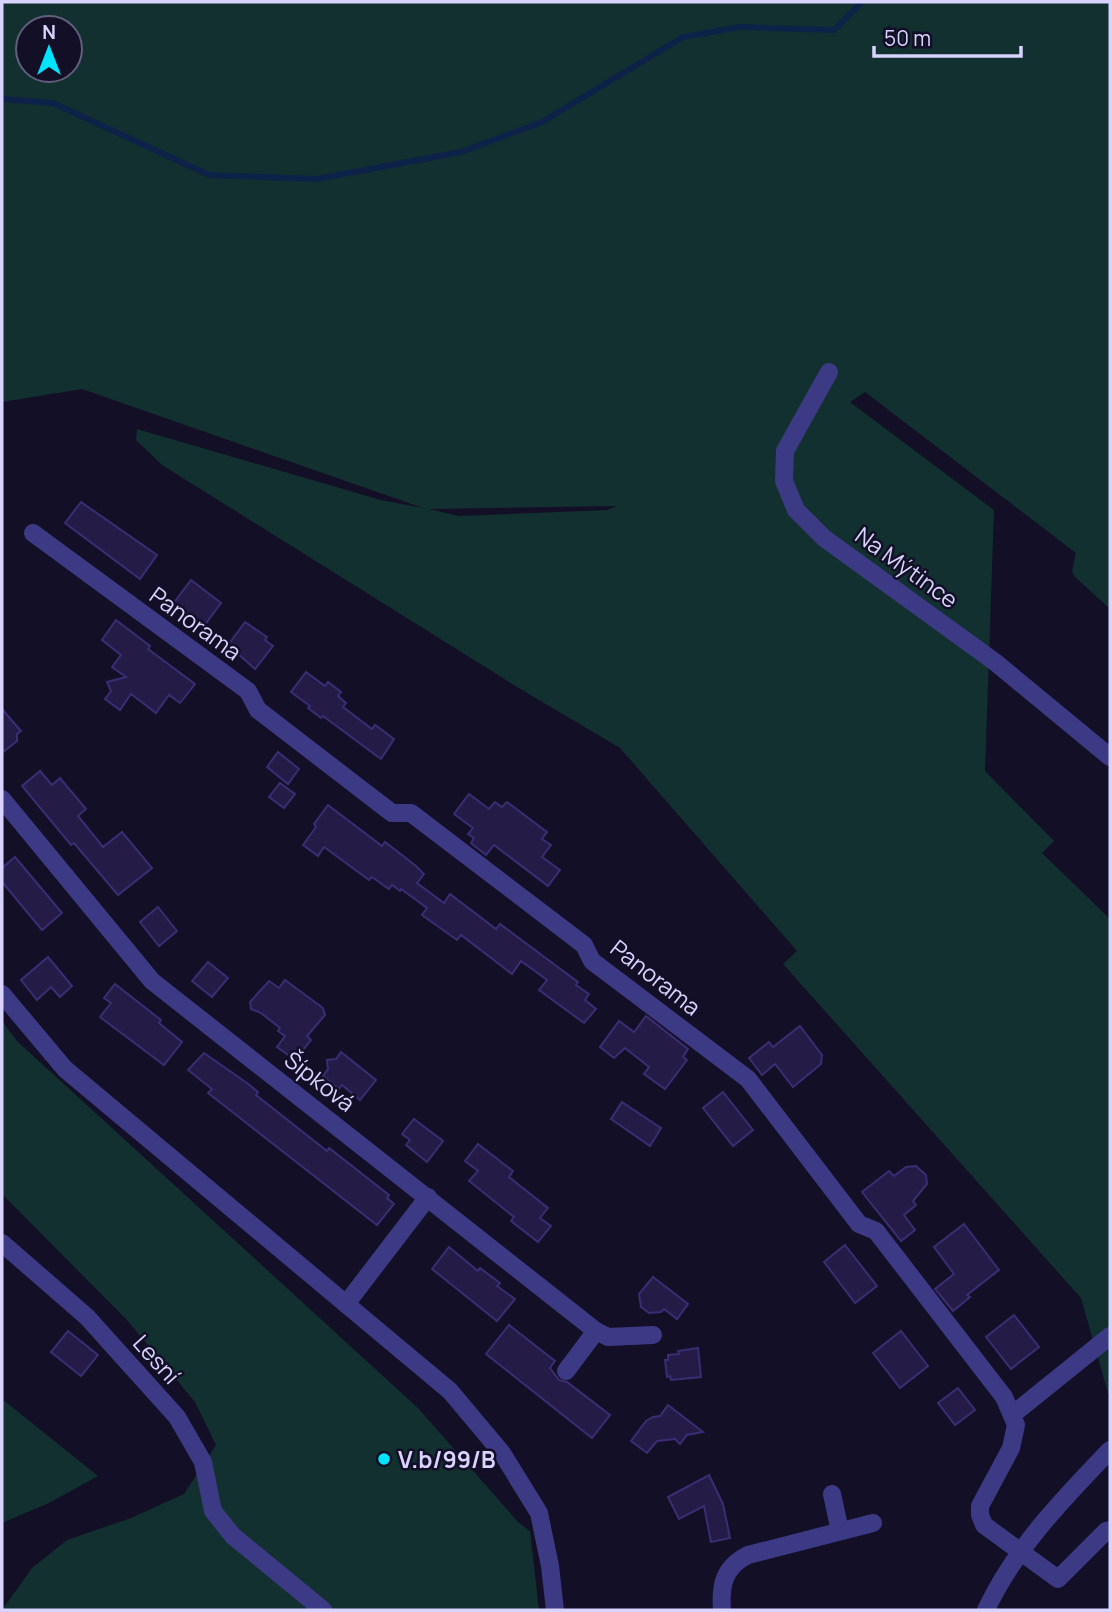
<svg xmlns="http://www.w3.org/2000/svg" width="1112" height="1612" viewBox="0 0 1112 1612" font-family="Manrope,sans-serif">
	<style>
		.green { fill: #12302f; fill-rule: evenodd }
		.lines { fill: none; stroke-linecap: round; stroke-linejoin: round }
		.stream { stroke: #0c2248; stroke-width: 6 }
		.building { fill: #241b47; stroke: #3b2d73; stroke-width: 2 }
		.minor { stroke: #3d3a85; stroke-width: 18 }
		.tertiary { stroke: #3d3a85; stroke-width: 18 }
		.poi-dot { fill: #00e5ff; stroke: #130f26; stroke-width: 2.5 }
		.labels { text-anchor: middle; dominant-baseline: central; stroke-width: 5; stroke-linejoin: round; paint-order: stroke }
		.street-label { font-size: 23px; fill: #d9d4ff; stroke: #130f26 }
		.poi-label { font-size: 23px; font-weight: bold; fill: #d9d4ff; stroke: #130f26; text-anchor: start }
	</style>
	<rect width="100%" height="100%" fill="#130f26"/>
	<g class="green">
		<path d="M 2,2 L 1110,2 L 1110,609 L 1074,576 L 1072,571 L 1076,553 L 865,392 L 850,402 L 994,510 L 985,771 L 1054,841 L 1042,853 L 1110,919 L 1110,1400 L 1081,1298 L 783,964 L 797,951 L 620,748 L 517,687 L 162,465 L 136,440 L 137,429 L 381,500 L 423,508 L 82,389 L 2,402 ZM 28,28 L 70,28 L 70,70 L 28,70 ZM 617,506 L 607,510 L 459,516 L 429,509 Z"/>
		<path d="M 2,1021 L 18,1042 L 418,1408 L 519,1523 L 530,1531 L 539,1610 L 2,1610 L 32,1568 L 67,1540 L 131,1518 L 184,1494 L 216,1445 L 195,1402 L 127,1320 L 2,1194 Z"/>
		<path d="M 2,1399 L 98,1476 L 49,1503 L 2,1523 Z"/>
	</g>
	<g class="lines">
		<path class="stream" d="M 2,99 L 53,103 L 209,175 L 317,179 L 461,152 L 542,122 L 683,37 L 740,27 L 834,30 L 862,2"/>
	</g>
	<g class="building">
		<path d="M 81,502 L 157,555 L 140,579 L 65,523 Z"/>
		<path d="M 191,580 L 221,603 L 204,626 L 173,604 Z"/>
		<path d="M 116,620 L 150,646 L 148,649 L 195,684 L 180,703 L 169,695 L 156,713 L 131,694 L 120,710 L 105,699 L 111,691 L 107,682 L 126,677 L 112,667 L 121,655 L 102,640 Z"/>
		<path d="M 245,622 L 267,637 L 265,640 L 273,646 L 255,669 L 228,645 Z"/>
		<path d="M 306,672 L 325,686 L 328,682 L 341,692 L 338,696 L 346,703 L 343,707 L 372,729 L 375,725 L 394,739 L 381,759 L 323,716 L 321,718 L 308,708 L 310,706 L 291,692 Z"/>
		<path d="M 2,709 L 21,731 L 17,734 L 17,741 L 2,753 Z"/>
		<path d="M 278,752 L 299,769 L 288,784 L 267,767 Z"/>
		<path d="M 40,771 L 52,785 L 60,778 L 86,809 L 78,816 L 103,847 L 122,832 L 152,868 L 118,895 L 74,843 L 71,845 L 22,786 Z"/>
		<path d="M 280,783 L 295,794 L 284,808 L 269,797 Z"/>
		<path d="M 469,794 L 489,809 L 495,802 L 502,807 L 507,802 L 547,832 L 542,839 L 551,845 L 542,857 L 560,870 L 548,886 L 494,845 L 486,855 L 471,843 L 474,838 L 468,834 L 473,828 L 454,814 Z"/>
		<path d="M 328,805 L 382,846 L 385,842 L 416,866 L 424,874 L 417,883 L 444,903 L 450,894 L 496,929 L 500,924 L 578,982 L 576,985 L 589,994 L 585,1000 L 596,1009 L 584,1023 L 539,990 L 547,980 L 521,961 L 512,974 L 461,935 L 457,940 L 422,915 L 427,908 L 401,889 L 400,891 L 392,885 L 389,889 L 372,877 L 369,880 L 324,847 L 318,856 L 303,845 L 316,827 L 314,824 Z"/>
		<path d="M 15,857 L 62,913 L 42,930 L 2,882 L 2,868 Z"/>
		<path d="M 158,907 L 177,931 L 159,946 L 140,922 Z"/>
		<path d="M 48,957 L 72,986 L 60,997 L 51,987 L 37,1000 L 21,980 Z"/>
		<path d="M 208,962 L 228,978 L 212,997 L 192,981 Z"/>
		<path d="M 285,980 L 323,1008 L 325,1015 L 307,1036 L 311,1040 L 295,1060 L 277,1047 L 285,1036 L 278,1031 L 280,1028 L 261,1013 L 251,1009 L 250,1002 L 269,981 L 279,988 Z"/>
		<path d="M 115,984 L 161,1020 L 159,1023 L 182,1042 L 164,1065 L 100,1017 L 111,1003 L 104,998 Z"/>
		<path d="M 646,1016 L 688,1049 L 683,1057 L 687,1060 L 665,1089 L 644,1074 L 649,1067 L 625,1048 L 614,1058 L 600,1047 L 619,1021 L 634,1032 Z"/>
		<path d="M 800,1026 L 822,1055 L 821,1064 L 793,1087 L 775,1064 L 762,1075 L 749,1058 L 769,1042 L 773,1047 Z"/>
		<path d="M 341,1052 L 376,1080 L 360,1100 L 342,1085 L 339,1089 L 323,1076 L 328,1069 L 327,1060 L 336,1059 Z"/>
		<path d="M 204,1053 L 247,1083 L 258,1092 L 256,1095 L 327,1151 L 329,1148 L 389,1195 L 387,1198 L 394,1204 L 377,1225 L 208,1093 L 212,1089 L 188,1070 Z"/>
		<path d="M 723,1092 L 753,1130 L 733,1146 L 703,1108 Z"/>
		<path d="M 622,1102 L 661,1128 L 650,1146 L 611,1119 Z"/>
		<path d="M 414,1119 L 443,1141 L 427,1162 L 406,1145 L 410,1140 L 402,1134 Z"/>
		<path d="M 478,1144 L 513,1171 L 509,1177 L 548,1208 L 540,1218 L 551,1226 L 538,1242 L 511,1221 L 514,1217 L 469,1181 L 478,1171 L 465,1161 Z"/>
		<path d="M 916,1166 L 926,1175 L 927,1184 L 913,1201 L 916,1205 L 904,1215 L 915,1230 L 901,1241 L 862,1192 L 889,1171 L 894,1176 L 906,1167 Z"/>
		<path d="M 964,1224 L 999,1270 L 967,1295 L 970,1297 L 953,1311 L 935,1289 L 954,1274 L 934,1247 Z"/>
		<path d="M 845,1245 L 877,1286 L 855,1303 L 824,1262 Z"/>
		<path d="M 449,1247 L 478,1271 L 480,1268 L 500,1283 L 497,1286 L 515,1299 L 497,1321 L 432,1269 Z"/>
		<path d="M 653,1277 L 688,1304 L 677,1319 L 664,1309 L 661,1312 L 649,1313 L 641,1307 L 639,1294 Z"/>
		<path d="M 1014,1315 L 1039,1347 L 1011,1369 L 986,1337 Z"/>
		<path d="M 509,1325 L 555,1361 L 550,1368 L 559,1380 L 567,1382 L 610,1415 L 592,1438 L 486,1354 Z"/>
		<path d="M 68,1331 L 98,1355 L 81,1376 L 51,1352 Z"/>
		<path d="M 901,1331 L 928,1366 L 900,1388 L 873,1353 Z"/>
		<path d="M 698,1348 L 701,1377 L 671,1380 L 670,1376 L 667,1377 L 665,1360 L 668,1360 L 668,1355 L 679,1354 L 678,1351 Z"/>
		<path d="M 958,1388 L 975,1410 L 955,1425 L 938,1403 Z"/>
		<path d="M 668,1405 L 703,1432 L 687,1435 L 680,1444 L 675,1439 L 657,1441 L 647,1453 L 631,1441 L 646,1421 L 653,1417 L 660,1416 Z"/>
		<path d="M 709,1475 L 723,1504 L 730,1538 L 711,1542 L 704,1506 L 679,1519 L 668,1497 Z"/>
	</g>
	<g class="lines">
		<g class="minor">
			<path d="M 829,372 L 785,451 L 784,481 L 796,510 L 824,538 L 995,662 L 1110,757"/>
			<path d="M 33,533 L 248,691 L 258,710 L 392,813 L 411,813 L 584,945 L 592,961 L 748,1079 L 859,1224 L 876,1231 L 1004,1397 L 1016,1425 L 1011,1448 L 980,1506 L 980,1515 L 984,1525 L 1058,1579 L 1106,1531 L 1110,1530"/>
			<path d="M 2,799 L 152,981 L 596,1331 L 608,1337 L 653,1335"/>
			<path d="M 2,1243 L 87,1317 L 177,1417 L 203,1462 L 213,1511 L 233,1536 L 323,1610"/>
			<path d="M 346,1304 L 428,1197"/>
			<path d="M 566,1371 L 596,1331"/>
			<path d="M 1012,1415 L 1110,1336"/>
			<path d="M 832,1494 L 840,1531"/>
			<path d="M 722,1610 C 720,1585 724,1567 748,1555 L 873,1523"/>
			<path d="M 986,1610 C 1015,1548 1063,1499 1110,1450"/>
		</g>
		<path class="tertiary" d="M 2,994 L 65,1069 L 450,1391 L 502,1453 L 539,1513 L 550,1566 L 555,1610"/>
	</g>
	<circle class="poi-dot" cx="384" cy="1459" r="7"/>
	<g class="labels">
		<g class="street-label">
			<text transform="translate(907 567) rotate(36)">Na Mýtince</text>
			<text transform="translate(196 623) rotate(36)">Panorama</text>
			<text transform="translate(656 977) rotate(38)">Panorama</text>
			<text transform="translate(320 1081) rotate(38)">Šípková</text>
			<text transform="translate(157 1359) rotate(48)">Lesní</text>
		</g>
		<g class="poi-label">
			<text x="398" y="1459">V.b/99/B</text>
		</g>
	</g>
	<rect width="1112" height="1612" fill="none" stroke="#d9d4ff" stroke-width="7"/>
	<g transform="translate(49 49)"><circle r="33" fill="#130f26" stroke="#625e7d" stroke-width="2"/>
	<path d="M0-5L12 26L0 18L-12 26Z" fill="#00e5ff"/>
	<text y="-10" font-size="19" font-weight="bold" text-anchor="middle" fill="#d9d4ff">N</text>
	</g>
	<path d="M874 46v10h147v-10" fill="none" stroke="#d9d4ff" stroke-width="3.5"/>
	<text x="884" y="46" font-size="21" fill="#d9d4ff" stroke="#130f26" stroke-width="5" paint-order="stroke">50 m</text>
</svg>
